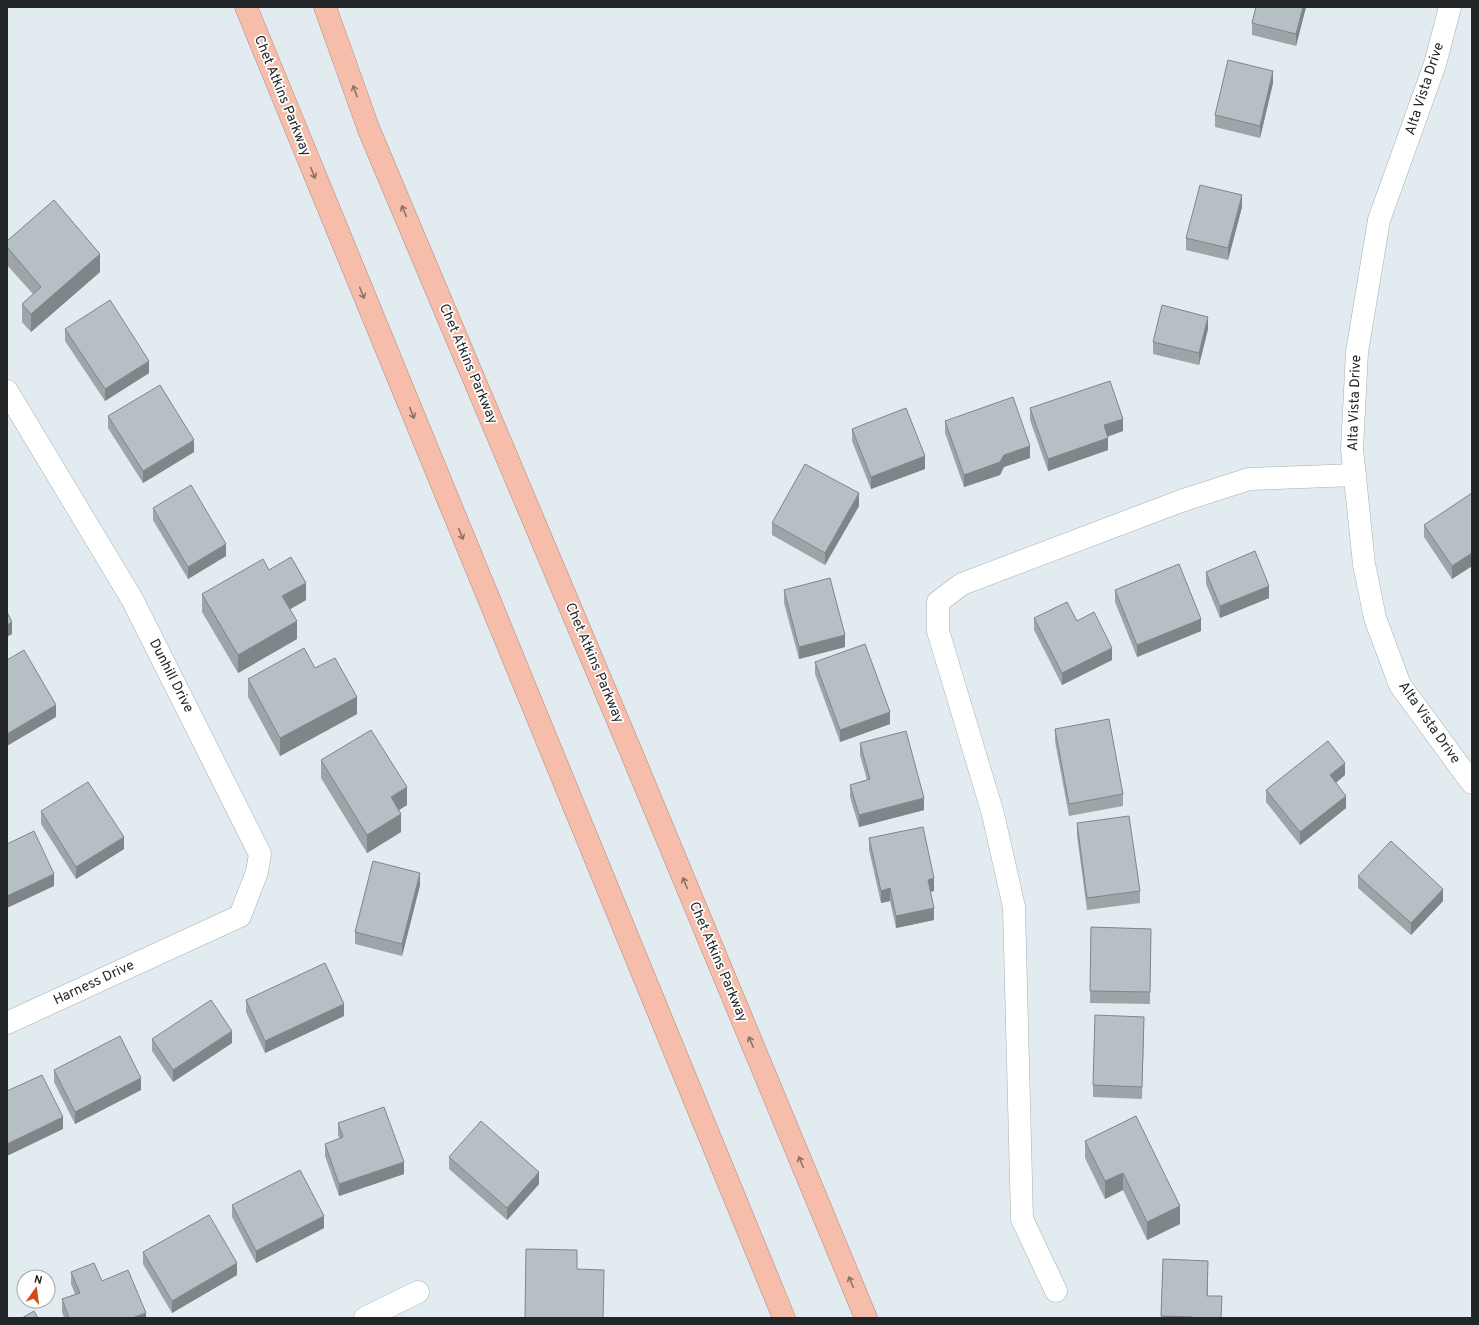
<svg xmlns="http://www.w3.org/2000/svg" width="1479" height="1325" viewBox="0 0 1479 1325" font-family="Overpass,sans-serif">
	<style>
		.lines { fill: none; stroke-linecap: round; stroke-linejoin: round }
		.minor-casing { stroke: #a7b0b5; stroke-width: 23 }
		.highway-casing { stroke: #ad887d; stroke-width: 23 }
		.minor { stroke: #fff; stroke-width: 22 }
		.highway { stroke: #f7bdab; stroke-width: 22 }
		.wall { fill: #9da5a9 }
		.shaded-wall { fill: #7f8689 }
		.building { fill: #b6c0c4; stroke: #7f8689 }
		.oneway { stroke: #8d726a }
		.labels { text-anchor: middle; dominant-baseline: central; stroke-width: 3.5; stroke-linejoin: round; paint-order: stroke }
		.street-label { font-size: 14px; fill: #232628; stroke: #fff }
	</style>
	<rect width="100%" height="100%" fill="#e1ebf0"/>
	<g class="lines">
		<g class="minor-casing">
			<g id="minor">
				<path d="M 1450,7 L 1435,64 L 1379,220 L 1357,352 L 1352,449 L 1364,564 L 1375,618 L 1400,685 L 1472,783"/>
				<path d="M 7,391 L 132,599 L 260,854 L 257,872 L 240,916 L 7,1023"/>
				<path d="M 1056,1291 L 1022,1219 L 1014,907 L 993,814 L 938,631 L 938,602 L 962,584 L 1181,501 L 1249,479 L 1355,475"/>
				<path d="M 365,1318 L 418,1292"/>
			</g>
		</g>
		<g class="highway-casing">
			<g id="highway">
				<path d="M 246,7 L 784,1318"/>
				<path d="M 325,7 L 369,130 L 629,747 L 866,1318"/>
			</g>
		</g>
		<use href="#minor" class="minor"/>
		<use href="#highway" class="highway"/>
	</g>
	<g class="wall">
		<path d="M 1256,7 L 1306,7 L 1296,46 L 1252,35 L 1252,23 Z"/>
		<path d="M 1273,83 L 1260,138 L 1215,127 L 1215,115 Z"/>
		<path d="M 1242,207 L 1228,260 L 1186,250 L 1186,238 Z"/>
		<path d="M 7,241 L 100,272 L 31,332 L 22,322 L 22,304 L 33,294 L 7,265 Z"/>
		<path d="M 65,329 L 149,373 L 105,401 L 65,341 Z"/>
		<path d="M 1208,329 L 1199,365 L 1153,354 L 1153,342 Z"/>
		<path d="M 1030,408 L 1123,431 L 1107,436 L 1108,450 L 1048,471 L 1030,420 Z"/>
		<path d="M 108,416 L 194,452 L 143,483 L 108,428 Z"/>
		<path d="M 945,421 L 1030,458 L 1004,467 L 1000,475 L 964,487 L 945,433 Z"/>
		<path d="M 852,429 L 925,469 L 871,489 L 852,441 Z"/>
		<path d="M 1472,493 L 1472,566 L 1452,579 L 1424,537 L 1424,525 Z"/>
		<path d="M 859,506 L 825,565 L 772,535 L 772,523 Z"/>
		<path d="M 153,508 L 226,556 L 188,579 L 153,520 Z"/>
		<path d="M 269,570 L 306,600 L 290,609 L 297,639 L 238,673 L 202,612 L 202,594 Z"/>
		<path d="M 1206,572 L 1269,598 L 1220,618 L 1206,584 Z"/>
		<path d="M 784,590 L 845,647 L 799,659 L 784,603 Z"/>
		<path d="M 1115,590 L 1201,631 L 1137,657 L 1115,602 Z"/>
		<path d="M 1034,618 L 1077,621 L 1112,660 L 1062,685 L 1034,630 Z"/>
		<path d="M 815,662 L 890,724 L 840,742 L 815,674 Z"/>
		<path d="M 315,668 L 357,714 L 280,756 L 248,697 L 248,679 Z"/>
		<path d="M 1055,729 L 1123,794 L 1123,806 L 1069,816 L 1055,741 Z"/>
		<path d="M 860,743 L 924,810 L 859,827 L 850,797 L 850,785 L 867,780 L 860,755 Z"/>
		<path d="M 321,760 L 407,805 L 399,810 L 401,832 L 367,853 L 321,778 Z"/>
		<path d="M 1345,775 L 1336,783 L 1346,808 L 1300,845 L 1266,802 L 1266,790 Z"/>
		<path d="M 41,811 L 124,849 L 76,879 L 41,824 Z"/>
		<path d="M 1077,823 L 1140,891 L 1140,903 L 1087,910 L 1077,836 Z"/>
		<path d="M 869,838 L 934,891 L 930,892 L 934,920 L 896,928 L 890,901 L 881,903 L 869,850 Z"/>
		<path d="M 1358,876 L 1443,901 L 1411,935 L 1358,888 Z"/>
		<path d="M 420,885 L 402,956 L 355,944 L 355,932 Z"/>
		<path d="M 1091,927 L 1151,929 L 1150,1004 L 1090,1003 Z"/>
		<path d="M 246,1000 L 344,1016 L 265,1053 L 246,1012 Z"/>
		<path d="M 1144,1029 L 1142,1099 L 1093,1097 L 1093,1085 Z"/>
		<path d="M 152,1039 L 232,1043 L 173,1082 L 152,1051 Z"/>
		<path d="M 54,1070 L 141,1090 L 75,1124 L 54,1082 Z"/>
		<path d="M 1136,1116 L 1180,1224 L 1147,1240 L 1123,1190 L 1105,1199 L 1085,1158 L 1085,1141 Z"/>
		<path d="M 338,1123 L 404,1174 L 339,1196 L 325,1156 L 325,1144 L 340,1139 L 338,1135 Z"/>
		<path d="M 449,1157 L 539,1184 L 507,1220 L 449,1169 Z"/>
		<path d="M 232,1205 L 324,1228 L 256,1263 L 232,1217 Z"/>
		<path d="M 143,1252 L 237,1275 L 172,1313 L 143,1264 Z"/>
		<path d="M 1163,1259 L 1208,1273 L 1208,1296 L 1221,1318 L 1161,1318 Z"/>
		<path d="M 71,1272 L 102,1281 L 146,1318 L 64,1318 L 62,1312 L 62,1299 L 75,1294 L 71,1284 Z"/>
	</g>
	<g class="shaded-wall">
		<path d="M 1303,7 L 1306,7 L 1296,46 L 1296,34 Z"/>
		<path d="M 1273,71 L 1273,83 L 1260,138 L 1260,126 Z"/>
		<path d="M 1242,195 L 1242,207 L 1228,260 L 1228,248 Z"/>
		<path d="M 100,254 L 100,272 L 31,332 L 31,314 Z"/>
		<path d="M 1208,317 L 1208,329 L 1199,365 L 1199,353 Z"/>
		<path d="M 149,361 L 149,373 L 105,401 L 105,389 Z"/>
		<path d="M 1123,419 L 1123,431 L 1104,438 L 1104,425 Z"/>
		<path d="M 1108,438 L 1108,450 L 1048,471 L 1048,459 Z"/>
		<path d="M 194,440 L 194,452 L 143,483 L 143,471 Z"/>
		<path d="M 1030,446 L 1030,458 L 1004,467 L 1000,475 L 964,487 L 964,475 L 1004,455 Z"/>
		<path d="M 925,456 L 925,469 L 871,489 L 871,477 Z"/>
		<path d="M 859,493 L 859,506 L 825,565 L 825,553 Z"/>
		<path d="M 226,544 L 226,556 L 188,579 L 188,567 Z"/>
		<path d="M 1472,553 L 1472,566 L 1452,579 L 1452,566 Z"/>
		<path d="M 306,583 L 306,600 L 282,614 L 282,596 Z"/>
		<path d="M 1269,586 L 1269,598 L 1220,618 L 1220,606 Z"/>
		<path d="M 1201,619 L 1201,631 L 1137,657 L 1137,645 Z"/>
		<path d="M 297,621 L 297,639 L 238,673 L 238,655 Z"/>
		<path d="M 12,622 L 12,634 L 7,637 L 7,625 Z"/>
		<path d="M 845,635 L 845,647 L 799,659 L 799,647 Z"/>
		<path d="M 1112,648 L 1112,660 L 1062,685 L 1062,673 Z"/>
		<path d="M 357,697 L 357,714 L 280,756 L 280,738 Z"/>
		<path d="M 56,705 L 56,717 L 7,746 L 7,734 Z"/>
		<path d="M 890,712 L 890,724 L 840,742 L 840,730 Z"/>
		<path d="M 1345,763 L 1345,775 L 1330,787 L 1330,775 Z"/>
		<path d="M 407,787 L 407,805 L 391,815 L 391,797 Z"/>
		<path d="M 1346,796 L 1346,808 L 1300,845 L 1300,832 Z"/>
		<path d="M 924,798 L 924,810 L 859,827 L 859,815 Z"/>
		<path d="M 401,814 L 401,832 L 367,853 L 367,835 Z"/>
		<path d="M 124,837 L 124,849 L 76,879 L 76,867 Z"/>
		<path d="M 420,873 L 420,885 L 402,956 L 402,944 Z"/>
		<path d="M 54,874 L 54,886 L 7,908 L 7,896 Z"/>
		<path d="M 934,878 L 934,891 L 928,892 L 928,880 Z"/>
		<path d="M 890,888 L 890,901 L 881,903 L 881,891 Z"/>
		<path d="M 1443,889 L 1443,901 L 1411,935 L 1411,923 Z"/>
		<path d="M 934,908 L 934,920 L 896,928 L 896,916 Z"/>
		<path d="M 344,1004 L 344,1016 L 265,1053 L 265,1041 Z"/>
		<path d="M 232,1031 L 232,1043 L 173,1082 L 173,1070 Z"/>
		<path d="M 141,1078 L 141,1090 L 75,1124 L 75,1112 Z"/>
		<path d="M 63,1117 L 63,1129 L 7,1156 L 7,1144 Z"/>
		<path d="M 404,1162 L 404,1174 L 339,1196 L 339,1184 Z"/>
		<path d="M 539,1172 L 539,1184 L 507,1220 L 507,1208 Z"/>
		<path d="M 1123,1173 L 1123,1190 L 1105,1199 L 1105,1181 Z"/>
		<path d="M 1180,1206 L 1180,1224 L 1147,1240 L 1147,1222 Z"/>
		<path d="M 324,1216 L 324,1228 L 256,1263 L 256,1251 Z"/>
		<path d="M 237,1263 L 237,1275 L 172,1313 L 172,1301 Z"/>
		<path d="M 146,1313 L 146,1318 L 132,1318 Z"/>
	</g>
	<g class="building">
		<path d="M 1256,7 L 1303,7 L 1296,34 L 1252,23 Z"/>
		<path d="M 1228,60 L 1273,71 L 1260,126 L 1215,115 Z"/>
		<path d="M 1200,185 L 1242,195 L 1228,248 L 1186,238 Z"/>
		<path d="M 54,200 L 100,254 L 31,314 L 22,304 L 41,287 L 7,247 L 7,241 Z"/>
		<path d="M 110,300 L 149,361 L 105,389 L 65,329 Z"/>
		<path d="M 1162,305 L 1208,317 L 1199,353 L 1153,342 Z"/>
		<path d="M 1110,381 L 1123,419 L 1104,425 L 1108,438 L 1048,459 L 1030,408 Z"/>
		<path d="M 160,385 L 194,440 L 143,471 L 108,416 Z"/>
		<path d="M 1013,397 L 1030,446 L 1004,455 L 1000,462 L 964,475 L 945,421 Z"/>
		<path d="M 906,408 L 925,456 L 871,477 L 852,429 Z"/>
		<path d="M 805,464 L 859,493 L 825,553 L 772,523 Z"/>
		<path d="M 191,485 L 226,544 L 188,567 L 153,508 Z"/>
		<path d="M 1472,493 L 1472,553 L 1452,566 L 1424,525 Z"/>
		<path d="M 1255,551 L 1269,586 L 1220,606 L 1206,572 Z"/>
		<path d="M 291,557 L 306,583 L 282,596 L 297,621 L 238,655 L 202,594 L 263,559 L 269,570 Z"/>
		<path d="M 1179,564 L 1201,619 L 1137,645 L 1115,590 Z"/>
		<path d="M 830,578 L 845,635 L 799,647 L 784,590 Z"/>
		<path d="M 1067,602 L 1077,621 L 1094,612 L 1112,648 L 1062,673 L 1034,618 Z"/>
		<path d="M 7,612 L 12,622 L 7,625 Z"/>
		<path d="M 865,644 L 890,712 L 840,730 L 815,662 Z"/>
		<path d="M 304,648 L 315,668 L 335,658 L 357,697 L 280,738 L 248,679 Z"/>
		<path d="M 24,650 L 56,705 L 7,734 L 7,660 Z"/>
		<path d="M 1109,719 L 1123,794 L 1069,804 L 1055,729 Z"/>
		<path d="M 371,730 L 407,787 L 391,797 L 401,814 L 367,835 L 321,760 Z"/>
		<path d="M 906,731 L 924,798 L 859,815 L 850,785 L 870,779 L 860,743 Z"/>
		<path d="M 1328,741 L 1345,763 L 1330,775 L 1346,796 L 1300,832 L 1266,790 Z"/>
		<path d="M 88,782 L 124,837 L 76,867 L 41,811 Z"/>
		<path d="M 1129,816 L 1140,891 L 1087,898 L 1077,823 Z"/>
		<path d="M 923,827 L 934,878 L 928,880 L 934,908 L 896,916 L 890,888 L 881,891 L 869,838 Z"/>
		<path d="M 34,831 L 54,874 L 7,896 L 7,844 Z"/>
		<path d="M 1391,841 L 1443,889 L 1411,923 L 1358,876 Z"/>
		<path d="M 373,861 L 420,873 L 402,944 L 355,932 Z"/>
		<path d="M 1091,927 L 1151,929 L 1150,992 L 1090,991 Z"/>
		<path d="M 325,963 L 344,1004 L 265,1041 L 246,1000 Z"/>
		<path d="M 211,1000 L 232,1031 L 173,1070 L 152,1039 Z"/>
		<path d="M 1095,1015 L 1144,1017 L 1142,1087 L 1093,1085 Z"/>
		<path d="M 120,1036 L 141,1078 L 75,1112 L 54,1070 Z"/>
		<path d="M 42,1075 L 63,1117 L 7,1144 L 7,1091 Z"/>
		<path d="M 384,1107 L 404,1162 L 339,1184 L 325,1144 L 343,1137 L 338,1123 Z"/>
		<path d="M 1136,1116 L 1180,1206 L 1147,1222 L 1123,1173 L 1105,1181 L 1085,1141 Z"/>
		<path d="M 481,1121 L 539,1172 L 507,1208 L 449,1157 Z"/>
		<path d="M 300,1170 L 324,1216 L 256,1251 L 232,1205 Z"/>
		<path d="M 209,1215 L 237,1263 L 172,1301 L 143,1252 Z"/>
		<path d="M 526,1249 L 577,1250 L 577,1269 L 604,1270 L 603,1318 L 525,1318 Z"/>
		<path d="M 1163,1259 L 1208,1261 L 1207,1296 L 1222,1296 L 1221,1318 L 1192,1318 L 1192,1317 L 1161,1316 Z"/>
		<path d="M 94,1263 L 102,1281 L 128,1270 L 146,1313 L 132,1318 L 69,1318 L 62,1299 L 80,1293 L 71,1272 Z"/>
		<path d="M 34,1311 L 38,1318 L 22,1318 Z"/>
	</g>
	<defs><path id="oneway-shaft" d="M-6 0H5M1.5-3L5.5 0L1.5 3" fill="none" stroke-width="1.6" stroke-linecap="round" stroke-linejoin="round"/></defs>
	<g class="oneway">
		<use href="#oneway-shaft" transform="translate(355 91) rotate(-110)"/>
		<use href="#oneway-shaft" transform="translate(313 173) rotate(68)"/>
		<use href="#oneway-shaft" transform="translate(404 211) rotate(-113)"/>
		<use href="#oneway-shaft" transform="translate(362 293) rotate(68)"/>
		<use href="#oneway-shaft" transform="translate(412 413) rotate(68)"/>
		<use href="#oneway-shaft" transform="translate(461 534) rotate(68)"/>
		<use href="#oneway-shaft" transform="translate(685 883) rotate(-113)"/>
		<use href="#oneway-shaft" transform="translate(751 1042) rotate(-113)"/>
		<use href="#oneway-shaft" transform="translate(801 1162) rotate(-113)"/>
		<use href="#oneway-shaft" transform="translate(851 1282) rotate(-113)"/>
	</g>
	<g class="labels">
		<g class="street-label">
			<text transform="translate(1425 89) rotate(-72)">Alta Vista Drive</text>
			<text transform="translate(282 96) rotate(68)">Chet Atkins Parkway</text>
			<text transform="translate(468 364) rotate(67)">Chet Atkins Parkway</text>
			<text transform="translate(1355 403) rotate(-88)">Alta Vista Drive</text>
			<text transform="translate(594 663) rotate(67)">Chet Atkins Parkway</text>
			<text transform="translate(171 676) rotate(63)">Dunhill Drive</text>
			<text transform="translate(1429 723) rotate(55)">Alta Vista Drive</text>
			<text transform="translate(718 962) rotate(67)">Chet Atkins Parkway</text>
			<text transform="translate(94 983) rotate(-25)">Harness Drive</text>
		</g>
	</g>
	<rect width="1479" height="1325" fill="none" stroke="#232628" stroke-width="16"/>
	<g transform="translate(36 1289) rotate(14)"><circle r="19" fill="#ffffff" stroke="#a7a8a9"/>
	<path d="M0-3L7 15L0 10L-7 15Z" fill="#d24b1a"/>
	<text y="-6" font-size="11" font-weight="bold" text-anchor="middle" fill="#232628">N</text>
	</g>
</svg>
